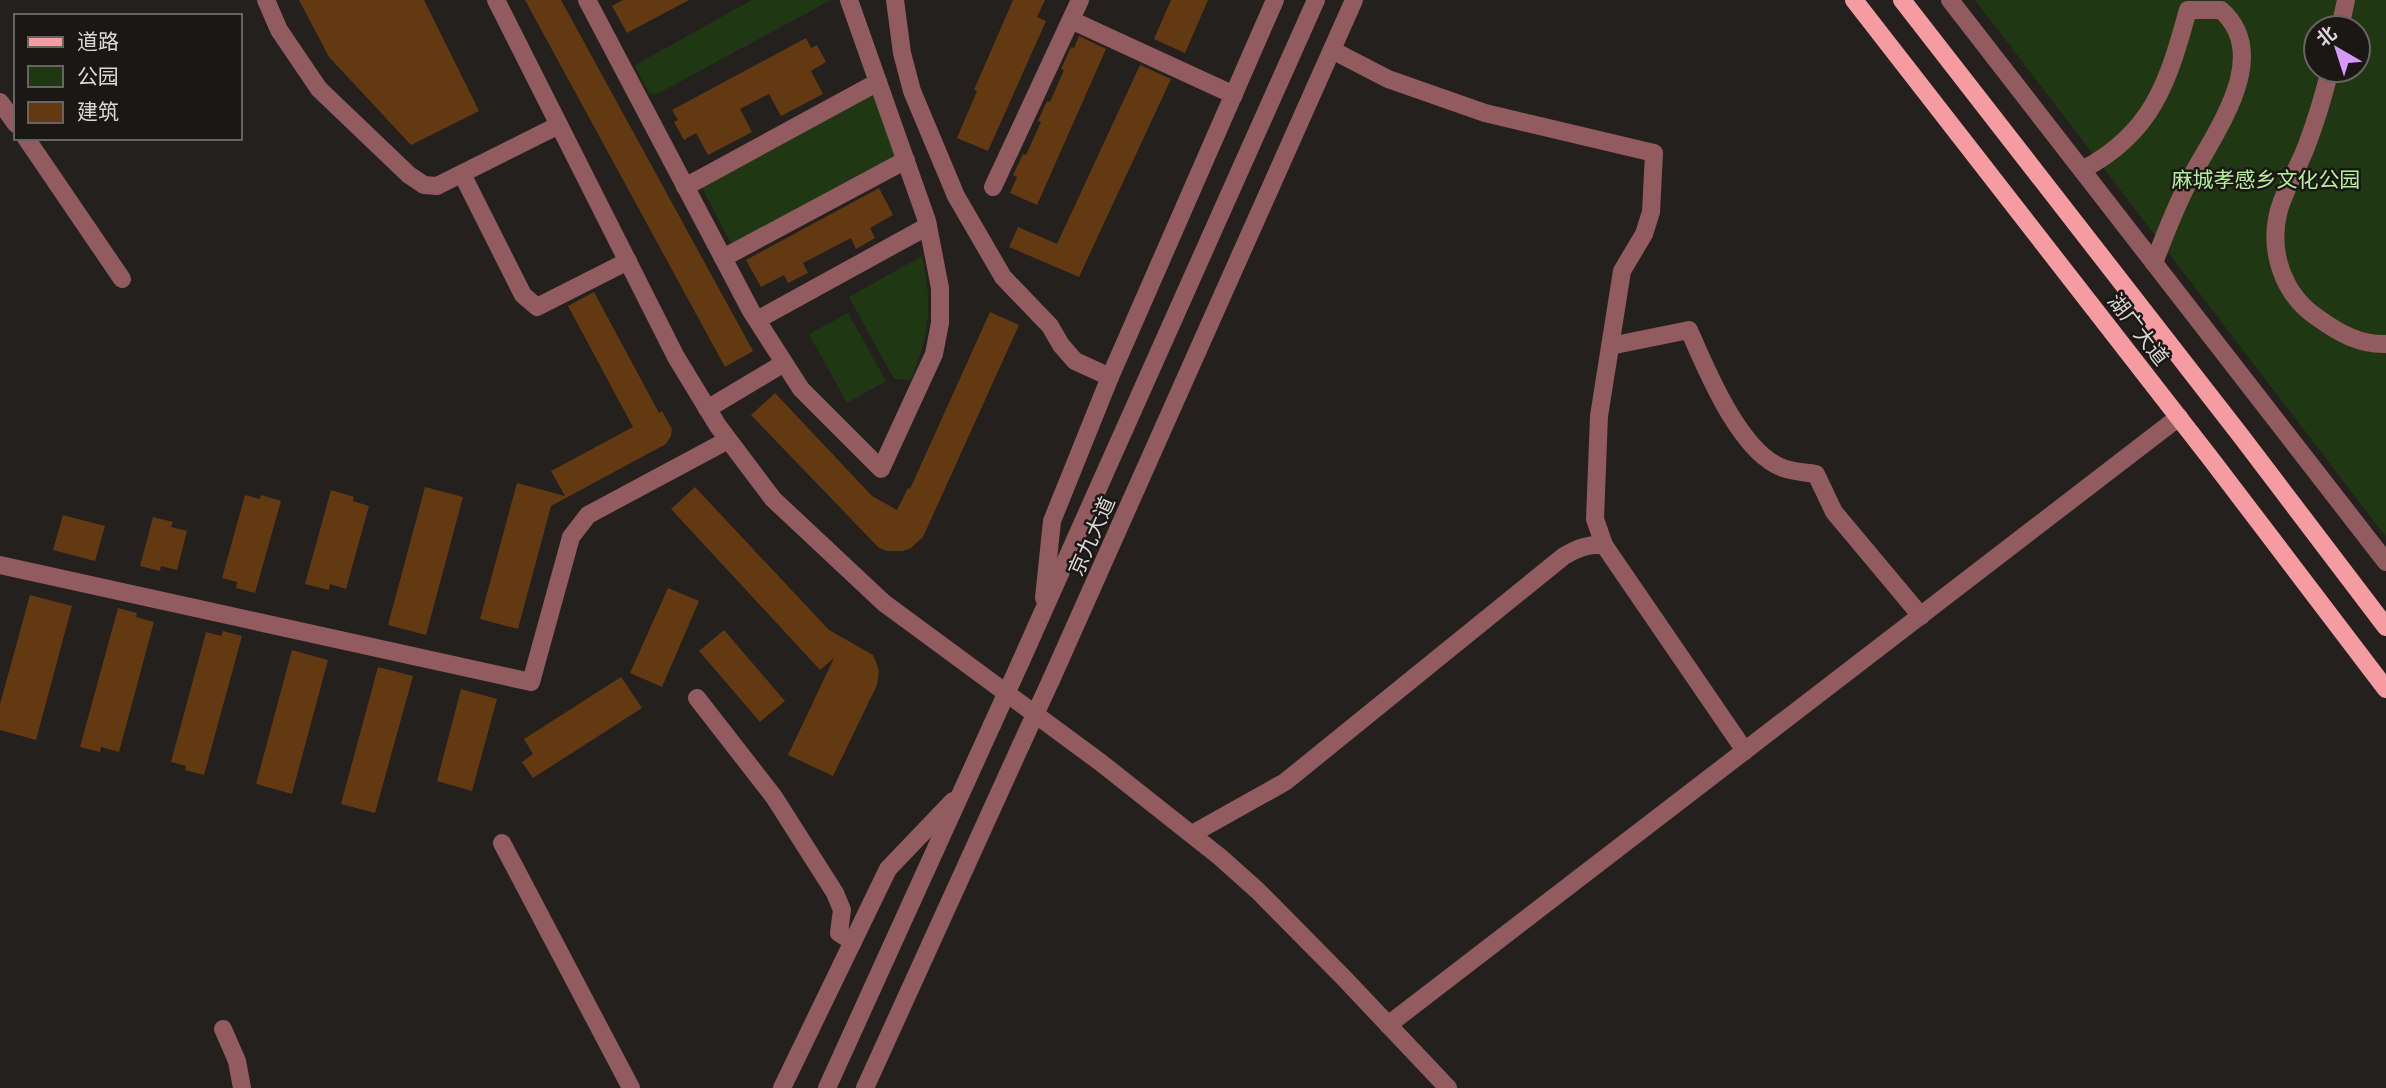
<svg xmlns="http://www.w3.org/2000/svg" width="2386" height="1088" viewBox="0 0 2386 1088" font-family="'Golos Text','Noto Sans SC',sans-serif">
	<style>
		.green { fill: #1f3813; fill-rule: evenodd }
		.building { fill: #623911 }
		.lines { fill: none; stroke-linecap: round; stroke-linejoin: round }
		.minor { stroke: #915b5f; stroke-width: 18 }
		.major { stroke: #f59ca3; stroke-width: 18 }
		.minor-bridge { stroke: #915b5f; stroke-width: 18 }
		.labels { text-anchor: middle; dominant-baseline: central; stroke-width: 5; stroke-linejoin: round; paint-order: stroke }
		.park-label { font-size: 21px; fill: #b3ef9a; stroke: #1a1715 }
		.street-label { font-size: 21px; fill: #dad8d6; stroke: #1a1715 }
	</style>
	<rect width="100%" height="100%" fill="#23201e"/>
	<g class="green">
		<path d="M 752,0 L 831,0 L 657,94 L 649,93 L 635,67 L 637,64 Z"/>
		<path d="M 1975,0 L 2386,0 L 2386,537 ZM 2316,28 L 2358,28 L 2358,70 L 2316,70 Z"/>
		<path d="M 874,94 L 896,151 L 892,159 L 732,245 L 701,186 Z"/>
		<path d="M 922,256 C 933,306 930,332 911,380 L 894,379 L 849,297 Z"/>
		<path d="M 848,313 L 886,381 L 847,403 L 809,334 Z"/>
	</g>
	<g class="building">
		<path d="M 299,0 L 424,0 L 479,111 L 411,145 L 329,57 Z"/>
		<path d="M 525,0 L 561,0 L 753,351 L 725,367 Z"/>
		<path d="M 623,0 L 689,0 L 627,33 L 612,6 Z"/>
		<path d="M 1013,0 L 1045,0 L 1037,17 L 1046,21 L 988,151 L 957,138 L 977,91 L 974,90 Z"/>
		<path d="M 1171,0 L 1208,0 L 1185,53 L 1154,39 Z"/>
		<path d="M 1079,36 L 1106,49 L 1037,205 L 1010,193 L 1017,177 L 1013,175 L 1023,154 L 1026,155 L 1041,122 L 1038,121 L 1047,101 L 1050,102 L 1064,70 L 1061,69 L 1071,47 L 1074,48 Z"/>
		<path d="M 806,38 L 811,48 L 817,45 L 826,62 L 811,71 L 823,94 L 781,116 L 769,94 L 740,109 L 752,132 L 708,155 L 696,133 L 684,140 L 674,122 L 678,120 L 672,110 Z"/>
		<path d="M 1140,65 L 1171,79 L 1079,277 L 1009,247 L 1018,227 L 1057,244 Z"/>
		<path d="M 879,188 L 893,215 L 870,228 L 875,238 L 856,249 L 851,238 L 803,263 L 808,273 L 788,283 L 784,275 L 761,287 L 746,260 Z"/>
		<path d="M 594,292 L 659,413 L 662,411 L 672,429 L 671,436 L 666,444 L 551,506 L 518,629 L 480,619 L 517,483 L 565,496 L 551,471 L 633,427 L 568,306 Z"/>
		<path d="M 990,312 L 1019,325 L 923,537 L 911,548 L 903,551 L 886,551 L 878,547 L 751,415 L 775,393 L 872,496 L 897,510 L 908,488 L 910,489 Z"/>
		<path d="M 425,487 L 463,497 L 426,635 L 388,625 Z"/>
		<path d="M 695,487 L 829,630 L 873,655 L 876,662 L 879,671 L 877,685 L 833,776 L 788,755 L 834,658 L 820,670 L 671,509 Z"/>
		<path d="M 331,490 L 354,497 L 353,501 L 369,506 L 346,589 L 330,584 L 329,590 L 305,584 Z"/>
		<path d="M 245,495 L 260,499 L 261,495 L 281,501 L 255,593 L 236,588 L 237,582 L 222,578 Z"/>
		<path d="M 63,515 L 105,526 L 95,561 L 53,550 Z"/>
		<path d="M 153,517 L 173,522 L 171,527 L 187,531 L 177,570 L 161,566 L 160,571 L 140,566 Z"/>
		<path d="M 668,588 L 699,601 L 662,687 L 630,673 Z"/>
		<path d="M 30,595 L 72,606 L 36,740 L 0,730 L 0,704 Z"/>
		<path d="M 118,608 L 137,613 L 136,617 L 154,622 L 119,752 L 101,747 L 100,752 L 80,747 Z"/>
		<path d="M 724,630 L 785,701 L 760,722 L 699,651 Z"/>
		<path d="M 223,631 L 242,636 L 204,775 L 185,770 L 186,766 L 171,762 L 206,632 L 221,636 Z"/>
		<path d="M 292,650 L 328,660 L 292,794 L 256,784 Z"/>
		<path d="M 378,667 L 413,676 L 375,813 L 341,804 Z"/>
		<path d="M 621,677 L 642,708 L 533,778 L 522,762 L 533,754 L 524,739 Z"/>
		<path d="M 461,689 L 497,699 L 472,791 L 437,781 Z"/>
	</g>
	<g class="lines">
		<g class="minor">
			<path d="M 266,0 L 279,30 L 319,89 L 409,175 L 424,185 L 437,186 L 559,125"/>
			<path d="M 496,0 L 676,357 L 718,426 L 773,499 L 884,603 L 1100,762 L 1220,857 L 1258,891 L 1343,977 L 1448,1088"/>
			<path d="M 587,0 L 751,311 L 801,389 L 881,469 L 934,354 L 940,323 L 940,288 L 927,221 L 849,0"/>
			<path d="M 895,0 L 902,53 L 912,91 L 956,196 L 1003,277 L 1050,326 L 1061,345 L 1075,361 L 1110,377"/>
			<path d="M 1950,0 L 2386,562"/>
			<path d="M 1071,20 L 1234,95"/>
			<path d="M 2340,28 L 2346,0"/>
			<path d="M 1332,50 L 1388,79 L 1485,113 L 1654,153 L 1651,212 L 1644,234 L 1622,271 L 1599,416 L 1595,519 L 1604,545"/>
			<path d="M 2330,70 C 2324,94 2317,118 2308,142 C 2300,165 2286,186 2279,210 C 2268,251 2283,295 2318,318 C 2339,333 2360,345 2386,344"/>
			<path d="M 0,102 L 16,124"/>
			<path d="M 26,138 L 122,279"/>
			<path d="M 2082,170 C 2153,133 2168,82 2188,10 L 2221,10 C 2273,56 2215,132 2190,179 C 2176,206 2165,234 2154,263"/>
			<path d="M 462,174 L 523,295 L 537,307 L 628,261"/>
			<path d="M 685,187 L 878,82"/>
			<path d="M 993,187 L 1080,0"/>
			<path d="M 723,258 L 906,160"/>
			<path d="M 757,320 L 928,226"/>
			<path d="M 1610,346 L 1689,330 C 1706,369 1740,453 1783,468 C 1793,472 1805,472 1816,474 L 1834,512 L 1921,616"/>
			<path d="M 707,409 L 784,363"/>
			<path d="M 0,565 L 531,682 L 571,537 L 588,515 L 728,440"/>
			<path d="M 1044,598 L 1052,521 L 1110,377 L 1275,0"/>
			<path d="M 1021,661 L 1316,0"/>
			<path d="M 1051,680 L 1354,0"/>
			<path d="M 697,698 L 774,797 L 835,893 L 842,910 L 839,933 L 853,942"/>
			<path d="M 1192,834 L 1285,782 L 1564,556 C 1578,548 1588,544 1604,545 L 1745,751"/>
			<path d="M 502,843 L 631,1088"/>
			<path d="M 1388,1025 L 2179,417"/>
			<path d="M 223,1029 L 237,1061 L 242,1088"/>
			<path d="M 782,1088 L 888,869 L 953,801"/>
			<path d="M 827,1088 L 992,725"/>
			<path d="M 865,1088 L 1021,745"/>
		</g>
		<g class="major">
			<path d="M 1854,0 L 2211,459 L 2386,689"/>
			<path d="M 1902,0 L 2241,436 L 2386,627"/>
		</g>
		<g class="minor-bridge">
			<path d="M 992,725 L 1021,661"/>
			<path d="M 1021,745 L 1051,680"/>
		</g>
	</g>
	<g class="labels">
		<g class="park-label">
			<text x="2266" y="179">麻城孝感乡文化公园</text>
		</g>
		<g class="street-label">
			<text transform="translate(2139 329) rotate(52)">湖广大道</text>
			<text transform="translate(1091 536) rotate(-66)">京九大道</text>
		</g>
	</g>
	<rect x="14" y="14" width="228" height="126" fill="#1a1715" stroke="#676462" stroke-width="2"/>
	<rect x="28" y="37" width="35" height="10" fill="#f59ca3" stroke="#676462" stroke-width="2"/>
	<text x="77" y="49" font-size="21" fill="#dad8d6">道路</text>
	<rect x="28" y="66" width="35" height="21" fill="#1f3813" stroke="#676462" stroke-width="2"/>
	<text x="77" y="84" font-size="21" fill="#dad8d6">公园</text>
	<rect x="28" y="102" width="35" height="21" fill="#623911" stroke="#676462" stroke-width="2"/>
	<text x="77" y="119" font-size="21" fill="#dad8d6">建筑</text>
	<g transform="translate(2337 49) rotate(321)"><circle r="33" fill="#1a1715" stroke="#676462" stroke-width="2"/>
	<path d="M0-5L12 26L0 18L-12 26Z" fill="#d69bfa"/>
	<text y="-10" font-size="19" font-weight="bold" text-anchor="middle" fill="#dad8d6">北</text>
	</g>
</svg>
